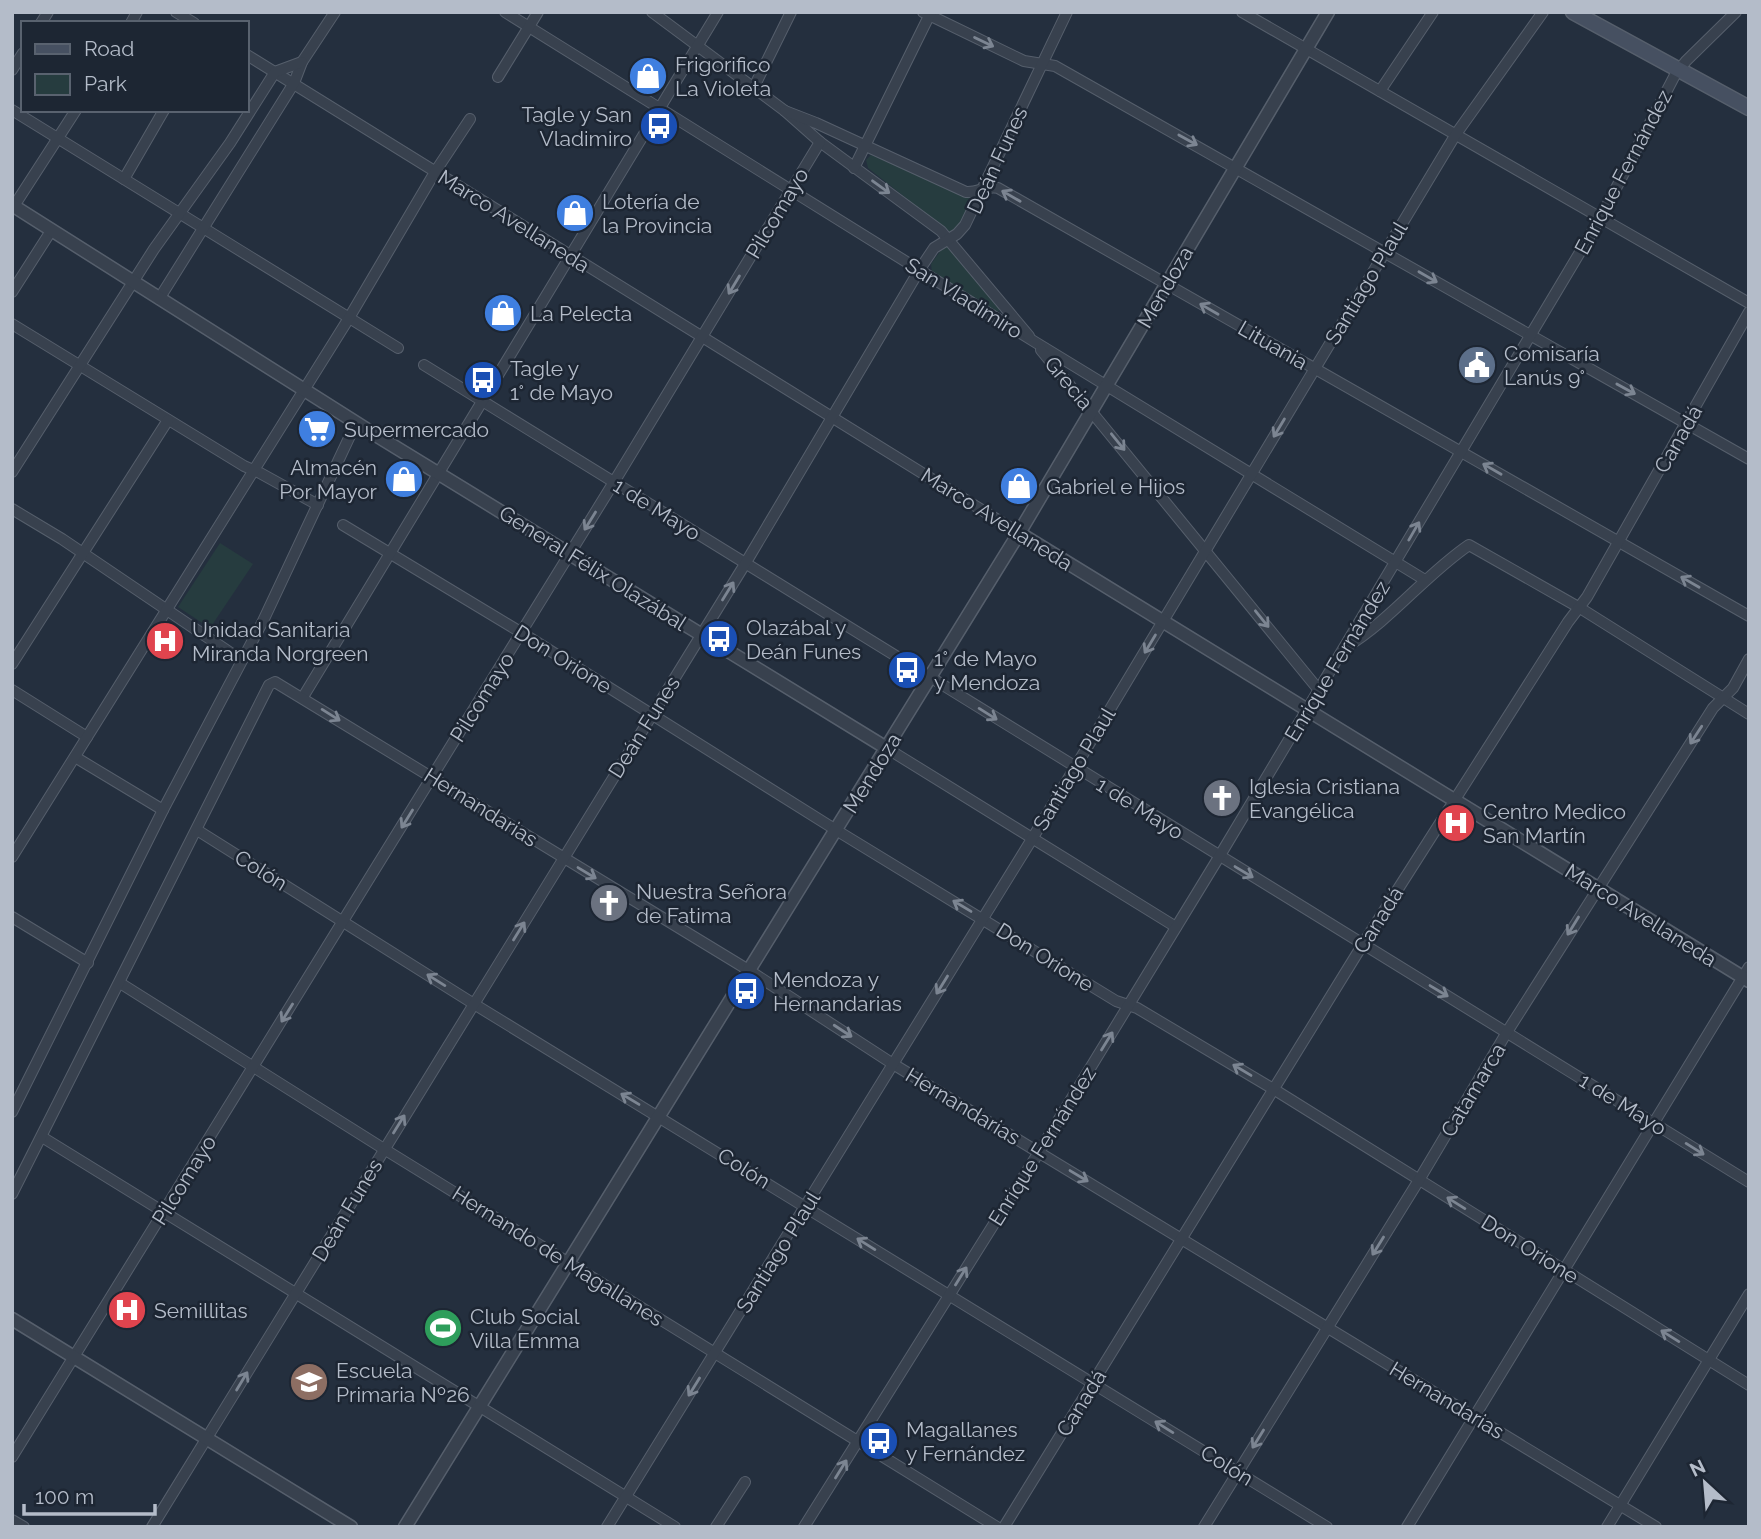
<svg xmlns="http://www.w3.org/2000/svg" width="1761" height="1539" viewBox="0 0 1761 1539" font-family="Raleway,sans-serif">
	<style>
		.green { fill: #263c3f }
		.lines { fill: none; stroke-linecap: round; stroke-linejoin: round }
		.minor-casing { stroke: #565f6c; stroke-width: 12 }
		.tertiary-casing { stroke: #565f6c; stroke-width: 15 }
		.secondary-casing { stroke: #565f6c; stroke-width: 17 }
		.minor { stroke: #38414e; stroke-width: 10 }
		.tertiary { stroke: #38414e; stroke-width: 12 }
		.secondary { stroke: #465061; stroke-width: 14 }
		.oneway { stroke: #7c8592 }
		.labels { text-anchor: middle; dominant-baseline: central; stroke-width: 5; stroke-linejoin: round; paint-order: stroke }
		.poi-label { font-size: 21px; fill: #b4bcc9; stroke: #1d2633; text-anchor: start }
		.street-label { font-size: 21px; fill: #b4bcc9; stroke: #1d2633 }
	</style>
	<rect width="100%" height="100%" fill="#242f3e"/>
	<g class="green">
		<path d="M 871,155 L 970,197 L 972,200 L 959,228 L 949,232 L 868,168 L 866,160 Z"/>
		<path d="M 944,246 L 949,246 L 1000,309 L 998,312 L 932,273 L 931,264 Z"/>
		<path d="M 220,543 L 253,564 L 210,628 L 178,607 Z"/>
	</g>
	<g class="lines">
		<g class="minor-casing">
			<g id="minor">
				<path d="M 176,12 L 194,23"/>
				<path d="M 505,12 L 1035,342 L 1425,580"/>
				<path d="M 652,12 L 785,111 L 820,142 L 941,231 L 1029,336"/>
				<path d="M 923,12 L 1024,61 L 1055,66 L 1749,459"/>
				<path d="M 1242,12 L 1749,303"/>
				<path d="M 41,23 L 48,12"/>
				<path d="M 131,23 L 137,12"/>
				<path d="M 247,55 L 1019,533"/>
				<path d="M 12,70 L 23,53"/>
				<path d="M 498,77 L 538,12"/>
				<path d="M 753,89 L 791,12"/>
				<path d="M 1380,91 L 1433,12"/>
				<path d="M 12,110 L 398,348"/>
				<path d="M 785,111 L 816,123 L 966,192 C 978,193 987,185 998,188 L 1749,616"/>
				<path d="M 854,168 L 931,12"/>
				<path d="M 124,179 L 164,110"/>
				<path d="M 14,206 L 76,110"/>
				<path d="M 12,292 L 51,231"/>
				<path d="M 159,299 L 294,83 L 302,62 L 335,12"/>
				<path d="M 12,324 L 244,466 L 260,473 L 318,505"/>
				<path d="M 1041,350 L 1318,689"/>
				<path d="M 424,365 L 1749,1182"/>
				<path d="M 12,472 L 154,249 L 230,143 L 275,72 L 302,62"/>
				<path d="M 12,509 L 62,539 L 241,660"/>
				<path d="M 343,525 L 522,633 L 836,830 L 1116,1001 L 1137,1008 L 1275,1090 L 1749,1385"/>
				<path d="M 1346,647 C 1392,619 1425,575 1469,545 L 1580,608 L 1749,714"/>
				<path d="M 12,664 L 168,420"/>
				<path d="M 12,690 L 87,737"/>
				<path d="M 303,697 L 718,12"/>
				<path d="M 888,749 L 1176,927"/>
				<path d="M 75,757 L 163,810"/>
				<path d="M 197,830 L 474,1004 L 1327,1527"/>
				<path d="M 12,857 L 349,318 L 435,172 L 470,119"/>
				<path d="M 12,917 L 88,963"/>
				<path d="M 120,983 L 384,1149 L 997,1527"/>
				<path d="M 12,1112 L 163,810 L 263,621 L 356,423"/>
				<path d="M 42,1137 L 675,1527"/>
				<path d="M 12,1194 L 269,685 L 275,682 L 750,971 L 893,1064 L 1656,1527"/>
				<path d="M 12,1457 L 614,482 L 820,142"/>
				<path d="M 12,1520 L 24,1527"/>
				<path d="M 152,1527 L 745,564 L 920,269 L 934,248 L 957,234 L 965,225 L 1067,12"/>
				<path d="M 607,1527 L 1032,839 L 1456,134 L 1543,12"/>
				<path d="M 716,1527 L 745,1482"/>
				<path d="M 804,1527 L 1039,1152 L 1219,857 L 1601,217 L 1675,75 L 1686,61 L 1736,12"/>
				<path d="M 1004,1527 L 1363,944 L 1568,622 L 1587,597 L 1749,312"/>
				<path d="M 1204,1527 L 1419,1180 L 1507,1032 L 1713,708 L 1733,688 L 1749,659"/>
				<path d="M 1407,1527 L 1749,967"/>
				<path d="M 1607,1527 L 1749,1294"/>
			</g>
		</g>
		<g class="tertiary-casing">
			<g id="tertiary">
				<path d="M 12,205 L 374,434 L 888,749"/>
				<path d="M 1019,533 L 1749,981"/>
				<path d="M 12,1319 L 351,1527"/>
				<path d="M 405,1527 L 1019,533 L 1328,12"/>
			</g>
		</g>
		<g class="secondary-casing">
			<path id="secondary" d="M 1573,12 L 1749,108"/>
		</g>
		<use href="#minor" class="minor"/>
		<use href="#tertiary" class="tertiary"/>
		<use href="#secondary" class="secondary"/>
	</g>
	<defs><path id="oneway-shaft" d="M-6 0H5M1.5-3L5.5 0L1.5 3" fill="none" stroke-width="1.6" stroke-linecap="round" stroke-linejoin="round" transform="scale(1.75)"/></defs>
	<g class="oneway">
		<use href="#oneway-shaft" transform="translate(984 42) rotate(26)"/>
		<use href="#oneway-shaft" transform="translate(1188 140) rotate(29)"/>
		<use href="#oneway-shaft" transform="translate(881 187) rotate(36)"/>
		<use href="#oneway-shaft" transform="translate(1011 196) rotate(-150)"/>
		<use href="#oneway-shaft" transform="translate(1428 277) rotate(30)"/>
		<use href="#oneway-shaft" transform="translate(734 285) rotate(121)"/>
		<use href="#oneway-shaft" transform="translate(1209 309) rotate(-150)"/>
		<use href="#oneway-shaft" transform="translate(1626 389) rotate(29)"/>
		<use href="#oneway-shaft" transform="translate(1279 428) rotate(121)"/>
		<use href="#oneway-shaft" transform="translate(1118 442) rotate(51)"/>
		<use href="#oneway-shaft" transform="translate(1492 469) rotate(-150)"/>
		<use href="#oneway-shaft" transform="translate(590 521) rotate(122)"/>
		<use href="#oneway-shaft" transform="translate(1414 531) rotate(-60)"/>
		<use href="#oneway-shaft" transform="translate(1690 582) rotate(-150)"/>
		<use href="#oneway-shaft" transform="translate(728 591) rotate(-58)"/>
		<use href="#oneway-shaft" transform="translate(1262 619) rotate(51)"/>
		<use href="#oneway-shaft" transform="translate(1150 644) rotate(121)"/>
		<use href="#oneway-shaft" transform="translate(988 714) rotate(32)"/>
		<use href="#oneway-shaft" transform="translate(331 715) rotate(32)"/>
		<use href="#oneway-shaft" transform="translate(1696 735) rotate(123)"/>
		<use href="#oneway-shaft" transform="translate(407 819) rotate(122)"/>
		<use href="#oneway-shaft" transform="translate(1244 872) rotate(31)"/>
		<use href="#oneway-shaft" transform="translate(587 873) rotate(31)"/>
		<use href="#oneway-shaft" transform="translate(962 906) rotate(-149)"/>
		<use href="#oneway-shaft" transform="translate(1573 926) rotate(122)"/>
		<use href="#oneway-shaft" transform="translate(519 931) rotate(-58)"/>
		<use href="#oneway-shaft" transform="translate(436 980) rotate(-148)"/>
		<use href="#oneway-shaft" transform="translate(942 985) rotate(122)"/>
		<use href="#oneway-shaft" transform="translate(1439 991) rotate(31)"/>
		<use href="#oneway-shaft" transform="translate(287 1013) rotate(122)"/>
		<use href="#oneway-shaft" transform="translate(843 1031) rotate(33)"/>
		<use href="#oneway-shaft" transform="translate(1107 1041) rotate(-58)"/>
		<use href="#oneway-shaft" transform="translate(1242 1070) rotate(-149)"/>
		<use href="#oneway-shaft" transform="translate(630 1099) rotate(-149)"/>
		<use href="#oneway-shaft" transform="translate(399 1124) rotate(-58)"/>
		<use href="#oneway-shaft" transform="translate(1695 1149) rotate(32)"/>
		<use href="#oneway-shaft" transform="translate(1079 1176) rotate(31)"/>
		<use href="#oneway-shaft" transform="translate(1456 1203) rotate(-148)"/>
		<use href="#oneway-shaft" transform="translate(866 1244) rotate(-148)"/>
		<use href="#oneway-shaft" transform="translate(1378 1246) rotate(122)"/>
		<use href="#oneway-shaft" transform="translate(961 1276) rotate(-58)"/>
		<use href="#oneway-shaft" transform="translate(1670 1336) rotate(-148)"/>
		<use href="#oneway-shaft" transform="translate(242 1381) rotate(-59)"/>
		<use href="#oneway-shaft" transform="translate(694 1387) rotate(122)"/>
		<use href="#oneway-shaft" transform="translate(1164 1427) rotate(-148)"/>
		<use href="#oneway-shaft" transform="translate(1258 1439) rotate(122)"/>
		<use href="#oneway-shaft" transform="translate(841 1469) rotate(-58)"/>
	</g>
	<defs>
		<g id="shop-disc" transform="scale(2.0125)"><circle r="9.5" fill="#3f7fe0" stroke="#1d2633"/><path d="M-5-2.5h2.3a2.7 3.5 0 0 1 5.4 0H5L5.5 6h-11ZM-1.5-2.5h3a1.5 2.3 0 0 0-3 0Z" fill="#fff"/></g>
		<g id="bus-disc" transform="scale(2.0125)"><circle r="9.5" fill="#1a4fb4" stroke="#1d2633"/><path d="M-5-6H5V4H4V6H2V4H-2V6H-4V4H-5ZM-3.5-4V0h7V-4ZM-3.5 1.2v1.5H-2V1.2ZM2 1.2v1.5H3.5V1.2Z" fill="#fff"/></g>
		<g id="civic-disc" transform="scale(2.0125)"><circle r="9.5" fill="#5c6f8a" stroke="#1d2633"/><path d="M-.6-6.5H3V-4.5H.6V-3L4-1V1h2V6H-6V1h2V-1L-.6-3ZM-1.2 2.5V6h2.4V2.5Z" fill="#fff"/></g>
		<g id="supermarket-disc" transform="scale(2.0125)"><circle r="9.5" fill="#3f7fe0" stroke="#1d2633"/><path d="M-6-5.5h2.5l.6 2H6L4.5 2H-2.5L-4.4-4H-6ZM-1.5 3.2a1.3 1.3 0 1 0 .1 0ZM3 3.2a1.3 1.3 0 1 0 .1 0Z" fill="#fff"/></g>
		<g id="hospital-disc" transform="scale(2.0125)"><circle r="9.5" fill="#e0444e" stroke="#1d2633"/><path d="M-5-5h3v3.5h4V-5h3V5h-3V1.5h-4V5h-3Z" fill="#fff"/></g>
		<g id="church-disc" transform="scale(2.0125)"><circle r="9.5" fill="#6b7280" stroke="#1d2633"/><path d="M-1.2-6h2.4v3.5h3.3v2.4h-3.3V6h-2.4V-.1h-3.3v-2.4h3.3Z" fill="#fff"/></g>
		<g id="stadium-disc" transform="scale(2.0125)"><circle r="9.5" fill="#2e9e5b" stroke="#1d2633"/><path d="M0-5a6.5 5 0 1 0 0 10a6.5 5 0 1 0 0-10ZM-3.5-1.8h7v3.6h-7Z" fill="#fff"/></g>
		<g id="school-disc" transform="scale(2.0125)"><circle r="9.5" fill="#8d6e63" stroke="#1d2633"/><path d="M0-5L7-2L0 1L-7-2ZM-4 1L0 2.5L4 1V4Q0 6-4 4Z" fill="#fff"/></g>
	</defs>
	<g fill-rule="evenodd">
		<use href="#shop-disc" x="648" y="76"/>
		<use href="#bus-disc" x="659" y="126"/>
		<use href="#shop-disc" x="575" y="213"/>
		<use href="#shop-disc" x="503" y="313"/>
		<use href="#civic-disc" x="1477" y="365"/>
		<use href="#bus-disc" x="483" y="380"/>
		<use href="#supermarket-disc" x="317" y="429"/>
		<use href="#shop-disc" x="404" y="479"/>
		<use href="#shop-disc" x="1019" y="486"/>
		<use href="#bus-disc" x="719" y="639"/>
		<use href="#hospital-disc" x="165" y="641"/>
		<use href="#bus-disc" x="907" y="670"/>
		<use href="#church-disc" x="1222" y="798"/>
		<use href="#hospital-disc" x="1456" y="823"/>
		<use href="#church-disc" x="609" y="903"/>
		<use href="#bus-disc" x="746" y="991"/>
		<use href="#hospital-disc" x="127" y="1310"/>
		<use href="#stadium-disc" x="443" y="1328"/>
		<use href="#school-disc" x="309" y="1382"/>
		<use href="#bus-disc" x="879" y="1441"/>
	</g>
	<g class="labels">
		<g class="poi-label">
			<text x="675" y="64">Frigorifico<tspan x="675" dy="24">La Violeta</tspan></text>
			<text x="632" y="114" text-anchor="end">Tagle y San<tspan x="632" dy="24">Vladimiro</tspan></text>
			<text x="602" y="201">Lotería de<tspan x="602" dy="24">la Provincia</tspan></text>
			<text x="530" y="313">La Pelecta</text>
			<text x="1504" y="353">Comisaría<tspan x="1504" dy="24">Lanús 9°</tspan></text>
			<text x="510" y="368">Tagle y<tspan x="510" dy="24">1° de Mayo</tspan></text>
			<text x="344" y="429">Supermercado</text>
			<text x="377" y="467" text-anchor="end">Almacén<tspan x="377" dy="24">Por Mayor</tspan></text>
			<text x="1046" y="486">Gabriel e Hijos</text>
			<text x="746" y="627">Olazábal y<tspan x="746" dy="24">Deán Funes</tspan></text>
			<text x="192" y="629">Unidad Sanitaria<tspan x="192" dy="24">Miranda Norgreen</tspan></text>
			<text x="934" y="658">1° de Mayo<tspan x="934" dy="24">y Mendoza</tspan></text>
			<text x="1249" y="786">Iglesia Cristiana<tspan x="1249" dy="24">Evangélica</tspan></text>
			<text x="1483" y="811">Centro Medico<tspan x="1483" dy="24">San Martín</tspan></text>
			<text x="636" y="891">Nuestra Señora<tspan x="636" dy="24">de Fatima</tspan></text>
			<text x="773" y="979">Mendoza y<tspan x="773" dy="24">Hernandarias</tspan></text>
			<text x="154" y="1310">Semillitas</text>
			<text x="470" y="1316">Club Social<tspan x="470" dy="24">Villa Emma</tspan></text>
			<text x="336" y="1370">Escuela<tspan x="336" dy="24">Primaria Nº26</tspan></text>
			<text x="906" y="1429">Magallanes<tspan x="906" dy="24">y Fernández</tspan></text>
		</g>
		<g class="street-label">
			<text transform="translate(997 160) rotate(-65)">Deán Funes</text>
			<text transform="translate(1623 172) rotate(-62)">Enrique Fernández</text>
			<text transform="translate(777 213) rotate(-59)">Pilcomayo</text>
			<text transform="translate(514 221) rotate(32)">Marco Avellaneda</text>
			<text transform="translate(1366 283) rotate(-59)">Santiago Plaul</text>
			<text transform="translate(1165 287) rotate(-60)">Mendoza</text>
			<text transform="translate(964 298) rotate(32)">San Vladimiro</text>
			<text transform="translate(1273 345) rotate(30)">Lituania</text>
			<text transform="translate(1069 383) rotate(50)">Grecia</text>
			<text transform="translate(1678 439) rotate(-60)">Canadá</text>
			<text transform="translate(657 509) rotate(32)">1 de Mayo</text>
			<text transform="translate(997 519) rotate(32)">Marco Avellaneda</text>
			<text transform="translate(593 568) rotate(32)">General Félix Olazábal</text>
			<text transform="translate(563 659) rotate(32)">Don Orione</text>
			<text transform="translate(1337 661) rotate(-59)">Enrique Fernández</text>
			<text transform="translate(482 697) rotate(-58)">Pilcomayo</text>
			<text transform="translate(644 727) rotate(-58)">Deán Funes</text>
			<text transform="translate(1074 769) rotate(-59)">Santiago Plaul</text>
			<text transform="translate(872 773) rotate(-58)">Mendoza</text>
			<text transform="translate(481 807) rotate(32)">Hernandarias</text>
			<text transform="translate(1140 808) rotate(32)">1 de Mayo</text>
			<text transform="translate(261 870) rotate(32)">Colón</text>
			<text transform="translate(1641 915) rotate(32)">Marco Avellaneda</text>
			<text transform="translate(1378 920) rotate(-58)">Canadá</text>
			<text transform="translate(1045 957) rotate(32)">Don Orione</text>
			<text transform="translate(1473 1090) rotate(-59)">Catamarca</text>
			<text transform="translate(1623 1104) rotate(32)">1 de Mayo</text>
			<text transform="translate(963 1106) rotate(31)">Hernandarias</text>
			<text transform="translate(1042 1146) rotate(-58)">Enrique Fernández</text>
			<text transform="translate(744 1168) rotate(32)">Colón</text>
			<text transform="translate(184 1180) rotate(-58)">Pilcomayo</text>
			<text transform="translate(347 1210) rotate(-59)">Deán Funes</text>
			<text transform="translate(1530 1249) rotate(32)">Don Orione</text>
			<text transform="translate(778 1252) rotate(-58)">Santiago Plaul</text>
			<text transform="translate(558 1256) rotate(32)">Hernando de Magallanes</text>
			<text transform="translate(1447 1400) rotate(31)">Hernandarias</text>
			<text transform="translate(1081 1403) rotate(-58)">Canadá</text>
			<text transform="translate(1227 1465) rotate(32)">Colón</text>
		</g>
	</g>
	<rect width="1761" height="1539" fill="none" stroke="#b4bcc9" stroke-width="28"/>
	<rect x="21" y="21" width="228" height="91" fill="#1d2633" stroke="#59626f" stroke-width="2"/>
	<rect x="35" y="44" width="35" height="10" fill="#465061" stroke="#59626f" stroke-width="2"/>
	<text x="84" y="56" font-size="21" fill="#b4bcc9">Road</text>
	<rect x="35" y="74" width="35" height="21" fill="#263c3f" stroke="#59626f" stroke-width="2"/>
	<text x="84" y="91" font-size="21" fill="#b4bcc9">Park</text>
	<g transform="translate(1705 1483) rotate(334)" stroke="#1d2633" stroke-width="5" paint-order="stroke">
	<path d="M0-5L12 26L0 18L-12 26Z" fill="#b4bcc9"/>
	<text y="-10" font-size="19" font-weight="bold" text-anchor="middle" fill="#b4bcc9">N</text>
	</g>
	<path d="M24 1504v10h131v-10" fill="none" stroke="#b4bcc9" stroke-width="3.5"/>
	<text x="35" y="1504" font-size="21" fill="#b4bcc9" stroke="#1d2633" stroke-width="5" paint-order="stroke">100 m</text>
</svg>
